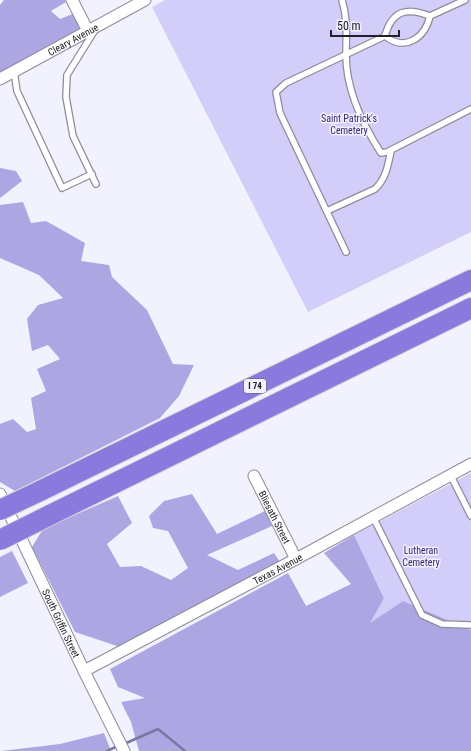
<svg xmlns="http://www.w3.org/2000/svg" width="471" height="751" viewBox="0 0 471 751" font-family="'Roboto Condensed',sans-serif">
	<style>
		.green { fill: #d2cef9 }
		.forest { fill: #aca6e3 }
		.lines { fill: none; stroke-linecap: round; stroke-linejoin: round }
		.stream { stroke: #7b76a2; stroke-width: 2.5 }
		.lane-casing { stroke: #8d8c9a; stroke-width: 8 }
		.street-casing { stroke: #8d8c9a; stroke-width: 13 }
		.highway-casing { stroke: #d3d3d4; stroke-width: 22 }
		.lane { stroke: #fff; stroke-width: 5.5 }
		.street { stroke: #fff; stroke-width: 11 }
		.highway { stroke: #8a7add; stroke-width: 20 }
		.highway-bridge-casing { stroke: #d3d3d4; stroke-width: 22; stroke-linecap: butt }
		.highway-bridge { stroke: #8a7add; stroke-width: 20 }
		.labels { text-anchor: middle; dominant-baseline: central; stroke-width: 3; stroke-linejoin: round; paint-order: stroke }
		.shield { fill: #f2f1fe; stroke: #605f68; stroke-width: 1 }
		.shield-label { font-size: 9px; font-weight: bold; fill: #212127 }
		.street-label { font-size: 10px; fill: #212127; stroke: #f2f1fe }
		.park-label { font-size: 10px; fill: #36256c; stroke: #f2f1fe }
	</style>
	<rect width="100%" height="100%" fill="#f2f1fe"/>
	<g class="green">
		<path d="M 165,0 L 471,0 L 471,232 L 308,312 L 152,7 Z"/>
		<path d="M 471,473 L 471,630 L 403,601 L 369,624 L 384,597 L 354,535 Z"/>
	</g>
	<g class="forest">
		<path d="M 4,0 L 65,0 L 66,2 L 51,11 L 60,19 L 75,13 L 82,29 L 0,73 L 0,5 Z"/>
		<path d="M 0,168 L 16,171 L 22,181 L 0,198 Z"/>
		<path d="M 23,202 L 31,223 L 46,221 L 85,243 L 81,261 L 109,265 L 112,277 L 147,310 L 173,364 L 194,365 L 179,396 L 160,418 L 15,491 L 0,482 L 0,424 L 13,419 L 27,432 L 36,429 L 31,398 L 46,391 L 37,369 L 60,359 L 48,345 L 32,351 L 27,319 L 38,305 L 63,298 L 39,275 L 0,258 L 0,205 Z"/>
		<path d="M 192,494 L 217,534 L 265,511 L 272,526 L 207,555 L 238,570 L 274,553 L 280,562 L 120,647 L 75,632 L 32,547 L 43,529 L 118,496 L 132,523 L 107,544 L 120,567 L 141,566 L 171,580 L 188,568 L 168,531 L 153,528 L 149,516 L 164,501 Z"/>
		<path d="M 354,535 L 384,598 L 370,623 L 403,601 L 471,630 L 471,751 L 139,751 L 131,722 L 121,702 L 145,698 L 118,687 L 110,669 L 288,573 L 306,606 L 351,584 L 324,553 Z"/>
		<path d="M 12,551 L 28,583 L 0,597 L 0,557 Z"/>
		<path d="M 104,733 L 111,751 L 1,751 L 60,744 Z"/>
	</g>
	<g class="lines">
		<g class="stream">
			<path d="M 124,744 L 158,729 L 185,751"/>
			<path d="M 107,751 L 118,746"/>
		</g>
		<g class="lane-casing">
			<g id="lane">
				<path d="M 342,0 C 348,20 346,35 346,55 C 346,89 363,125 381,153 L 387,152 L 471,109"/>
				<path d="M 430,16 C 425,38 405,52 385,36 C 392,10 407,7 430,16 L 465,0"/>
				<path d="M 95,30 L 67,75 L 66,97 L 73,136 L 96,184"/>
				<path d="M 14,71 L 17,91 L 62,188 L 92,174"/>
				<path d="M 327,211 L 375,189 C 386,179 388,165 391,151"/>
				<path d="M 346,252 L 280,113 L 276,92 L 286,83 L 385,36"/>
				<path d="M 450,474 L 471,516"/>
				<path d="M 373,517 L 422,615 L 442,624 L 471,625"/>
			</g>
		</g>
		<g class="street-casing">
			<g id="street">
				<path d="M 72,0 L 88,31"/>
				<path id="s1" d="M 0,79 L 145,0"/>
				<path id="s2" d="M 254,476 L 296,559"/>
				<path id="s3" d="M 0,494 L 84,671 L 124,751"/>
				<path id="s4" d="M 84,671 L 296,559 L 471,464"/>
			</g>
		</g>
		<g class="highway-casing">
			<g id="highway">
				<path d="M 40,491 L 471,280"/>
				<path d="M 50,515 L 471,308"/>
			</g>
		</g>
		<use href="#lane" class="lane"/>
		<use href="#street" class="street"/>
		<use href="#highway" class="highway"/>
		<g class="highway-bridge-casing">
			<g id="highway-bridge">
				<path d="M 0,510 L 40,491"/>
				<path d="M 0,540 L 50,515"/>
			</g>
		</g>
		<use href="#highway-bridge" class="highway-bridge"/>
	</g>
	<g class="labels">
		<rect class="shield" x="244" y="379" width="22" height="14" rx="3"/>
		<g class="shield-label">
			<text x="255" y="386">I 74</text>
		</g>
		<g class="street-label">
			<text stroke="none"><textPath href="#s1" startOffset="83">Cleary Avenue</textPath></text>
			<text stroke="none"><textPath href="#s2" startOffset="46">Bliesath Street</textPath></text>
			<text stroke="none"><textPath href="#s4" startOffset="219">Texas Avenue</textPath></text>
			<text stroke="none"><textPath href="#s3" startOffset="143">South Griffin Street</textPath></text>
		</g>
		<g class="park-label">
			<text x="349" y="118">Saint Patrick's<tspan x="349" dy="12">Cemetery</tspan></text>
			<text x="421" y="550">Lutheran<tspan x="421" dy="12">Cemetery</tspan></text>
		</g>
	</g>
	<path d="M331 30v6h68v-6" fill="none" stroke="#212127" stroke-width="2"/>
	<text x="337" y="30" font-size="12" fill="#212127" stroke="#f2f1fe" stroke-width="3" paint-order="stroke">50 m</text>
</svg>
